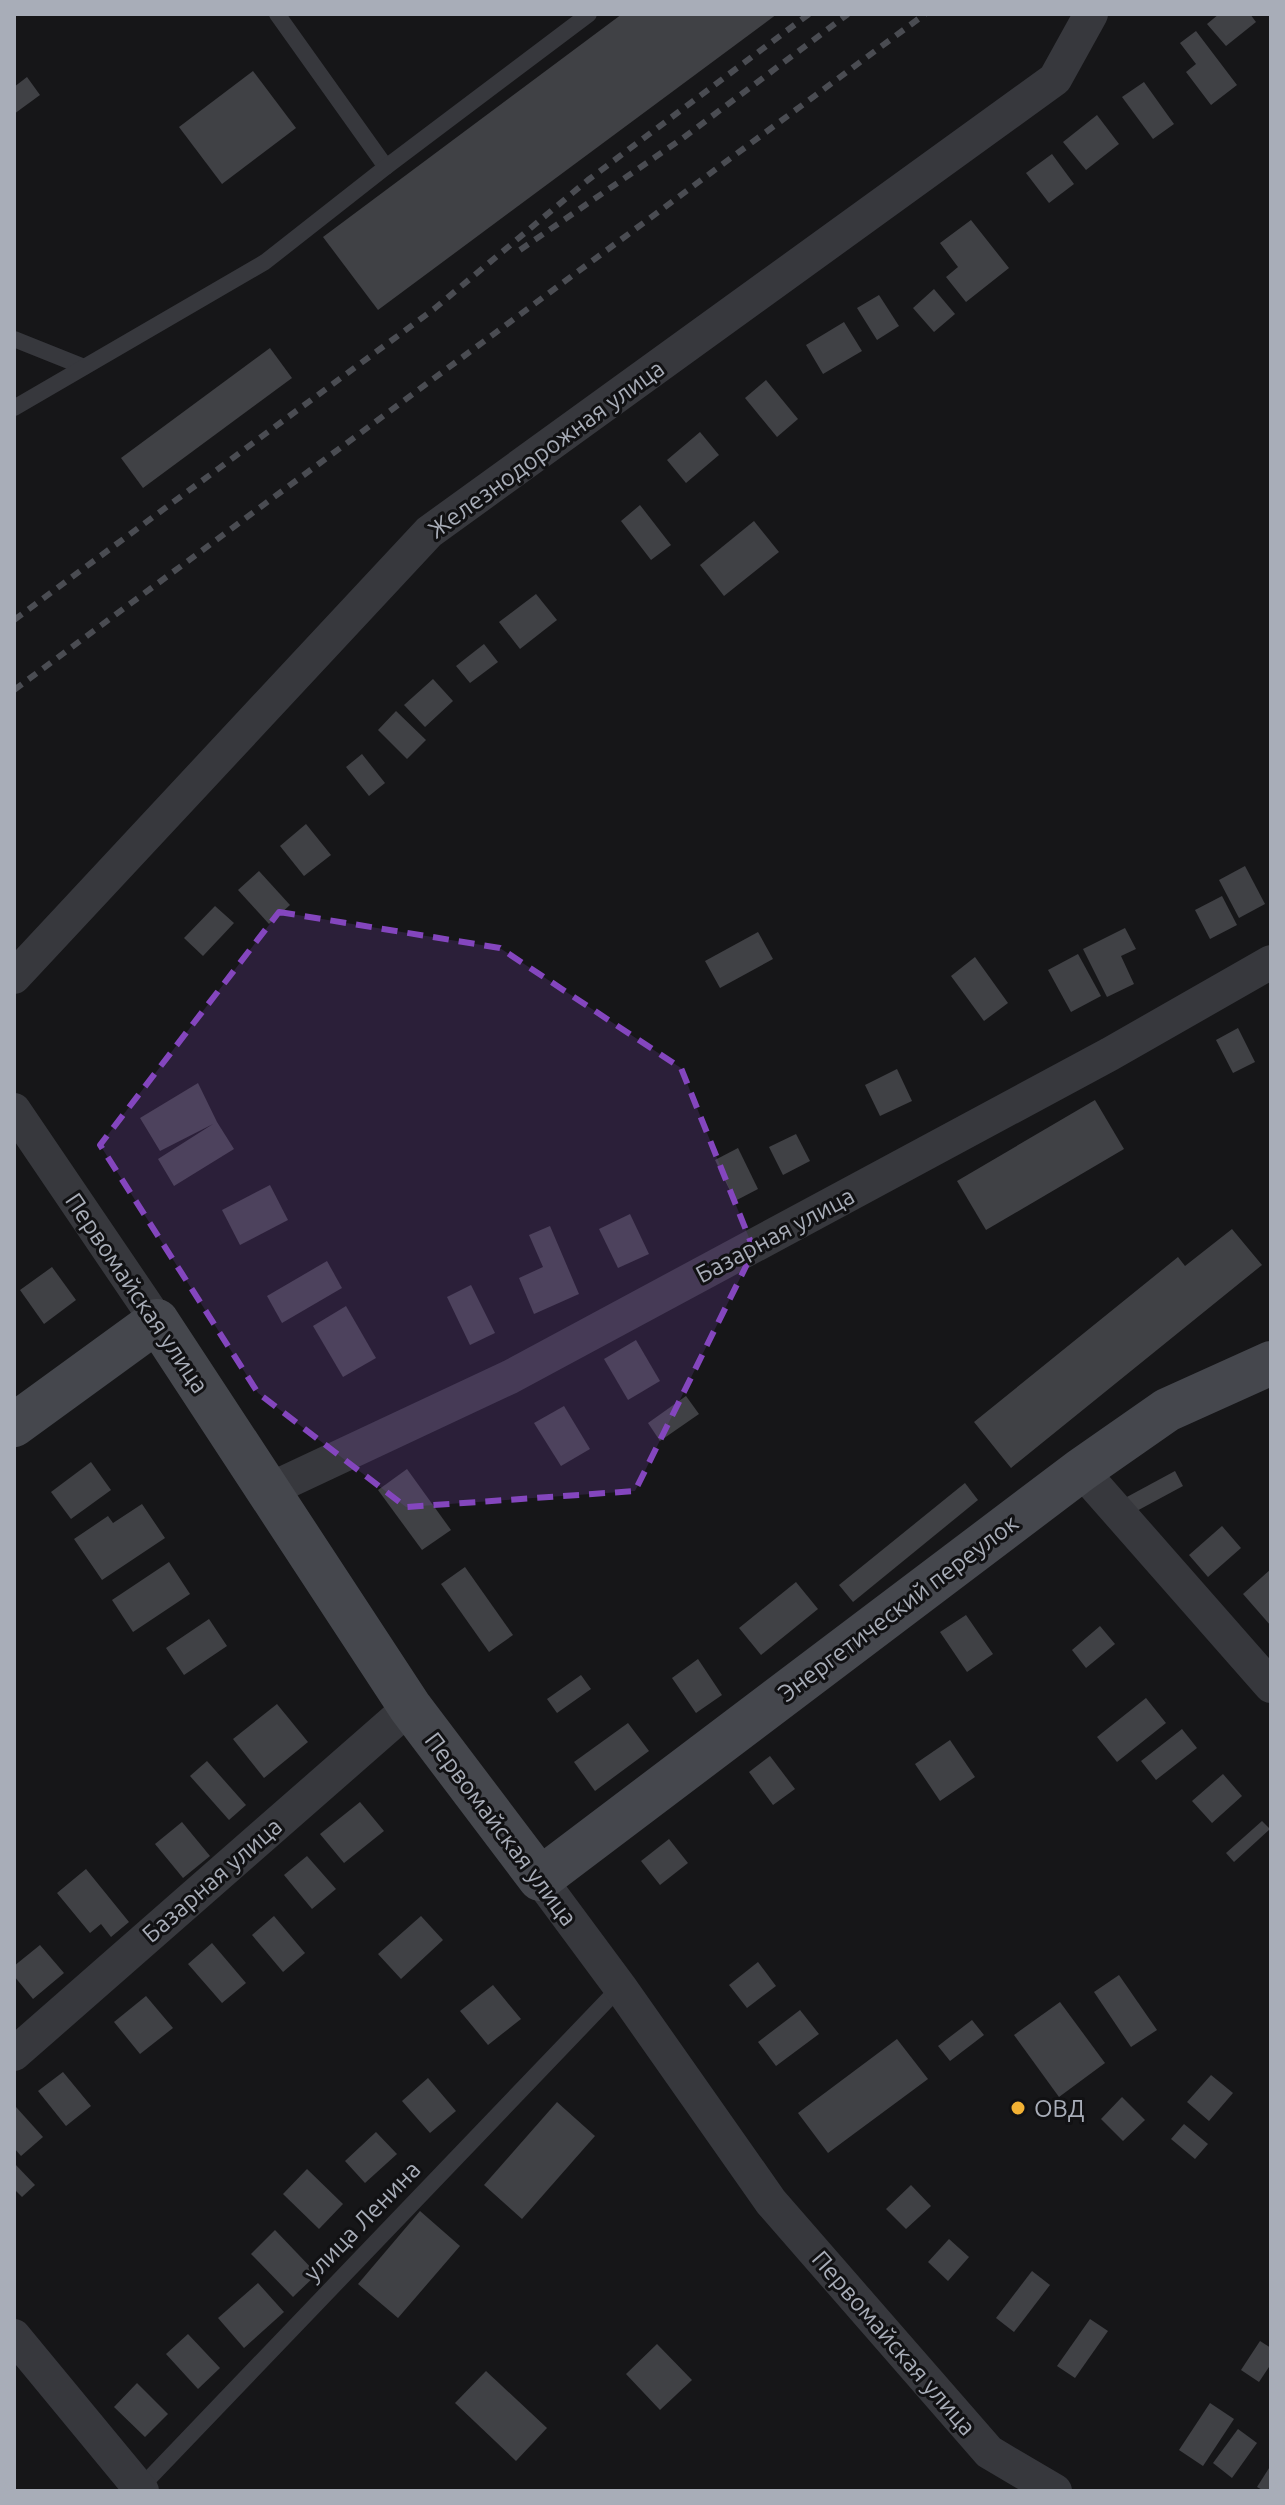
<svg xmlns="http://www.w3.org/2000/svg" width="1285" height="2505" viewBox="0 0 1285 2505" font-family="Ubuntu,sans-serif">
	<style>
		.building { fill: #404145 }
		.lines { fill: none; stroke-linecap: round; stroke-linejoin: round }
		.lane { stroke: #37383d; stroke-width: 16 }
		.street { stroke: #37383d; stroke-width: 34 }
		.secondary { stroke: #45474d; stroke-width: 44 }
		.rail { stroke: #4a4c52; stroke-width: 6; stroke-dasharray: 10 8; stroke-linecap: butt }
		.marked { fill: #8446be; fill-opacity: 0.2; stroke: #8446be; stroke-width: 6; stroke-dasharray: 16 10; stroke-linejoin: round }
		.poi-dot { fill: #f2b134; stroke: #111113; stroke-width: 3 }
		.labels { text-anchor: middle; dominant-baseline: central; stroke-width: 6; stroke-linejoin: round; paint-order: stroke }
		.street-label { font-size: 24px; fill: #a8adb8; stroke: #111113 }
		.poi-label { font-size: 24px; fill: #a8adb8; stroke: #111113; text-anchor: start }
	</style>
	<rect width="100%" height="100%" fill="#161618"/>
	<g class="building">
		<path d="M 622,14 L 777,14 L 378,310 L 323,237 Z"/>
		<path d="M 1219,14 L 1250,14 L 1256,22 L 1226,46 L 1207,24 Z"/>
		<path d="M 1196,31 L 1237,85 L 1211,105 L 1186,72 L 1196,64 L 1180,43 Z"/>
		<path d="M 253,71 L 296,128 L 222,184 L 179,127 Z"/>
		<path d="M 27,77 L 40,95 L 14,114 L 14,87 Z"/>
		<path d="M 1144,82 L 1174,124 L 1153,139 L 1122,97 Z"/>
		<path d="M 1097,115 L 1119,144 L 1086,170 L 1063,142 Z"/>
		<path d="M 1052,154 L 1074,184 L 1049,203 L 1026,173 Z"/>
		<path d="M 971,220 L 1009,268 L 966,302 L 946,277 L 958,267 L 940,243 Z"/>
		<path d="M 934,289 L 955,314 L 934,332 L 913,308 Z"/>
		<path d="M 879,295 L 899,326 L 877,340 L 857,308 Z"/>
		<path d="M 844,322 L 862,351 L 823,374 L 806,345 Z"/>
		<path d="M 270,348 L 292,378 L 143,488 L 121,458 Z"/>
		<path d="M 766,380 L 798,419 L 777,437 L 745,398 Z"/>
		<path d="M 700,432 L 719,455 L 686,483 L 667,460 Z"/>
		<path d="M 640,505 L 671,545 L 651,560 L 621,521 Z"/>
		<path d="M 754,521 L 779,552 L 724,596 L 700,565 Z"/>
		<path d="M 536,594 L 557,620 L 520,649 L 499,622 Z"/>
		<path d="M 484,644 L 498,662 L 470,683 L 456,666 Z"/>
		<path d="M 433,679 L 453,701 L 425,727 L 404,705 Z"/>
		<path d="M 396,711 L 426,740 L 407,759 L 378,730 Z"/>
		<path d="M 362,754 L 385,783 L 369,796 L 346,767 Z"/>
		<path d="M 306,824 L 331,855 L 304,876 L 280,846 Z"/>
		<path d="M 1245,866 L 1265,904 L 1239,918 L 1219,880 Z"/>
		<path d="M 259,871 L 290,905 L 269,924 L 238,890 Z"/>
		<path d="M 1222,896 L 1237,925 L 1210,939 L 1195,910 Z"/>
		<path d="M 215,906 L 234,923 L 203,956 L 184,938 Z"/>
		<path d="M 1125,928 L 1136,949 L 1121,956 L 1134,984 L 1107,997 L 1083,949 Z"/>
		<path d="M 758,932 L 773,959 L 720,988 L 705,961 Z"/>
		<path d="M 1078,954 L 1101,996 L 1071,1012 L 1048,970 Z"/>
		<path d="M 975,957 L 1008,1003 L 984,1021 L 951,976 Z"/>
		<path d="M 1238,1028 L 1255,1062 L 1233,1073 L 1216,1040 Z"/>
		<path d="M 897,1069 L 912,1101 L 880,1116 L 865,1085 Z"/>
		<path d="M 198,1083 L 217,1122 L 234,1149 L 174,1186 L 158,1159 L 213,1124 L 160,1151 L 140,1118 Z"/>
		<path d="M 1095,1100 L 1124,1149 L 986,1230 L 957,1181 Z"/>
		<path d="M 796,1134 L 810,1161 L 783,1175 L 769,1147 Z"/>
		<path d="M 738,1148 L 758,1189 L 735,1201 L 715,1160 Z"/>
		<path d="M 270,1185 L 288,1220 L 240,1245 L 222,1210 Z"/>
		<path d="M 630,1214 L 649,1254 L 618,1268 L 599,1229 Z"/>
		<path d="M 550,1226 L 579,1294 L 534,1314 L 519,1278 L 543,1267 L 529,1235 Z"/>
		<path d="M 1232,1229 L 1262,1265 L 1011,1468 L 974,1422 L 1178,1257 L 1185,1266 Z"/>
		<path d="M 327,1261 L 342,1288 L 282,1323 L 267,1296 Z"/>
		<path d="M 52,1267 L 76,1300 L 44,1324 L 20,1290 Z"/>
		<path d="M 471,1285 L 495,1333 L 470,1345 L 447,1297 Z"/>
		<path d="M 346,1306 L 376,1358 L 343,1377 L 313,1326 Z"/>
		<path d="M 636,1340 L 660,1381 L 628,1400 L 604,1359 Z"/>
		<path d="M 686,1396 L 699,1414 L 660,1441 L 648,1423 Z"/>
		<path d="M 564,1406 L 590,1449 L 561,1466 L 534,1423 Z"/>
		<path d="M 91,1462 L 111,1490 L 71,1519 L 51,1492 Z"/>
		<path d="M 407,1469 L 451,1530 L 422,1550 L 378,1490 Z"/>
		<path d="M 1175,1471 L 1183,1486 L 1133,1513 L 1125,1498 Z"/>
		<path d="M 965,1483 L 978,1500 L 853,1602 L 839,1585 Z"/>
		<path d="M 142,1504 L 165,1538 L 102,1580 L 74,1539 L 108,1516 L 113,1523 Z"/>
		<path d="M 1222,1526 L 1241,1548 L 1208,1577 L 1189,1555 Z"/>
		<path d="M 169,1562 L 190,1594 L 133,1632 L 112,1600 Z"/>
		<path d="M 465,1567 L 513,1635 L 489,1652 L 441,1584 Z"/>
		<path d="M 1271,1569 L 1271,1626 L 1243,1594 Z"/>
		<path d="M 796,1582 L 818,1609 L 761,1655 L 739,1628 Z"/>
		<path d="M 966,1615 L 993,1654 L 967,1672 L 940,1632 Z"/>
		<path d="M 209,1619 L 227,1646 L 184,1675 L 166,1648 Z"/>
		<path d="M 1100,1626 L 1115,1644 L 1086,1668 L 1072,1650 Z"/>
		<path d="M 698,1659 L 722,1695 L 696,1713 L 672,1678 Z"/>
		<path d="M 581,1675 L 591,1689 L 557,1713 L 547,1699 Z"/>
		<path d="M 1146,1698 L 1166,1723 L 1117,1762 L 1097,1737 Z"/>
		<path d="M 277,1704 L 308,1742 L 264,1778 L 233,1739 Z"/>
		<path d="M 628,1723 L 649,1751 L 595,1791 L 574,1762 Z"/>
		<path d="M 1182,1729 L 1197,1748 L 1156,1780 L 1141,1761 Z"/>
		<path d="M 950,1740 L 975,1777 L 940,1801 L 915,1764 Z"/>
		<path d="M 770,1756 L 795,1789 L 773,1805 L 749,1772 Z"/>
		<path d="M 207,1761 L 246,1805 L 229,1820 L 190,1776 Z"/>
		<path d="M 1223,1774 L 1242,1796 L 1212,1823 L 1192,1801 Z"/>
		<path d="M 360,1802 L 384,1831 L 344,1863 L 320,1834 Z"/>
		<path d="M 1262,1821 L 1270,1829 L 1234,1862 L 1226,1853 Z"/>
		<path d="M 182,1822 L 210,1856 L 183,1878 L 155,1844 Z"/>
		<path d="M 669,1839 L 688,1863 L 660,1885 L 641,1861 Z"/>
		<path d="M 307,1856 L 336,1889 L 312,1909 L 284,1875 Z"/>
		<path d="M 86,1869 L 129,1922 L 111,1937 L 101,1924 L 90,1933 L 57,1893 Z"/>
		<path d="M 274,1916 L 305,1953 L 283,1972 L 252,1935 Z"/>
		<path d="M 421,1916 L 443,1940 L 401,1979 L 378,1954 Z"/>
		<path d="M 212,1943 L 246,1983 L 222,2003 L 188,1964 Z"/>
		<path d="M 40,1945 L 64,1973 L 33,1999 L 14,1976 L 14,1966 Z"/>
		<path d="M 758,1962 L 776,1986 L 747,2008 L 729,1985 Z"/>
		<path d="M 1119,1975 L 1157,2030 L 1131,2047 L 1094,1992 Z"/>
		<path d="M 493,1985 L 521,2019 L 488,2045 L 460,2011 Z"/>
		<path d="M 146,1996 L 173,2028 L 140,2054 L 114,2022 Z"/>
		<path d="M 1060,2002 L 1105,2063 L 1059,2097 L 1014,2035 Z"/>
		<path d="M 800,2010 L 819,2034 L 776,2066 L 758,2042 Z"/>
		<path d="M 972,2020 L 984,2035 L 950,2061 L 938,2046 Z"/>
		<path d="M 897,2039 L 928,2079 L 828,2153 L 798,2113 Z"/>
		<path d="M 63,2072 L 91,2106 L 66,2126 L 38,2091 Z"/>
		<path d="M 1211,2075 L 1233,2093 L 1209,2121 L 1187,2102 Z"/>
		<path d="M 428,2078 L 456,2111 L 430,2133 L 402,2101 Z"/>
		<path d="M 1122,2097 L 1145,2120 L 1123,2141 L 1101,2119 Z"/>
		<path d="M 557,2102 L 595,2136 L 522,2219 L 484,2185 Z"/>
		<path d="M 16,2107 L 43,2137 L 21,2156 L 14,2148 L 14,2109 Z"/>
		<path d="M 1184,2124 L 1208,2144 L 1195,2159 L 1171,2139 Z"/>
		<path d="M 376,2132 L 397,2154 L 365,2183 L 345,2161 Z"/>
		<path d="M 14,2163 L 35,2185 L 22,2197 L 14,2189 Z"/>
		<path d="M 307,2169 L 343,2204 L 319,2229 L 283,2194 Z"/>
		<path d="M 911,2185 L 931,2206 L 906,2229 L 886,2209 Z"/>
		<path d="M 420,2211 L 460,2246 L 398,2318 L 358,2284 Z"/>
		<path d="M 275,2230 L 317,2274 L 293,2297 L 251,2254 Z"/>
		<path d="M 949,2239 L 969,2257 L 948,2281 L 928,2262 Z"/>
		<path d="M 1032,2271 L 1050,2285 L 1014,2332 L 996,2318 Z"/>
		<path d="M 258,2283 L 284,2312 L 244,2348 L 218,2318 Z"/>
		<path d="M 1090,2319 L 1108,2331 L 1075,2378 L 1057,2366 Z"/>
		<path d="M 188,2334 L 220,2368 L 198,2389 L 166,2354 Z"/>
		<path d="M 1260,2341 L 1271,2348 L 1271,2364 L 1259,2382 L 1241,2370 Z"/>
		<path d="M 657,2344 L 692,2380 L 660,2410 L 626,2374 Z"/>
		<path d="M 486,2371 L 547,2428 L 516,2461 L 455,2403 Z"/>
		<path d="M 137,2383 L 168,2414 L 145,2437 L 114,2407 Z"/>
		<path d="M 1210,2403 L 1234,2419 L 1203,2466 L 1179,2450 Z"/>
		<path d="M 1238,2429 L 1257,2443 L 1232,2478 L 1213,2463 Z"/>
		<path d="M 1271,2465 L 1271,2491 L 1264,2491 L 1257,2487 Z"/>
	</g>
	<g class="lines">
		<g class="lane">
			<path d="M 277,14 L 386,167"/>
			<path d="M 14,339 L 84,367"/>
			<path d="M 14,408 L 265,262 L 386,167 L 589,14"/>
			<path d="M 140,2488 L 620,1987"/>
		</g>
		<g class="street">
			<path d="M 14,977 L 429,532 L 1055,79 L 1091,14"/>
			<path d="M 14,1110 L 157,1321"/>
			<path d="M 1081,1470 L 1271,1686"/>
			<path d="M 269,1490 L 510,1377 L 1110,1054 L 1271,962"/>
			<path d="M 540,1879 L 620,1987 L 771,2202 L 989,2452 L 1055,2491"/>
			<path d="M 14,2054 L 410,1707"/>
			<path d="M 14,2336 L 142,2491"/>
		</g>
		<path class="secondary" d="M 14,1425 L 157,1321 L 410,1707 L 540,1879 L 1081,1470 L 1167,1410 L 1271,1363"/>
		<g class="rail">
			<path d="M 520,250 L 683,138 L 848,14"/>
			<path d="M 14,620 L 434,309 L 588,180 L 809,14"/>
			<path d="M 14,690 L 925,14"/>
		</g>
	</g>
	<path class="marked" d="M 279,912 L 500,948 L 681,1068 L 754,1250 L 635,1491 L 406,1507 L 258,1393 L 100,1145 Z"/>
	<circle class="poi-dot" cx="1018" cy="2108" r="8"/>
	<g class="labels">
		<g class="street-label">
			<text transform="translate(546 449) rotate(-36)">Железнодорожная улица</text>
			<text transform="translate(775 1235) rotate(-28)">Базарная улица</text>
			<text transform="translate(137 1293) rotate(56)">Первомайская улица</text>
			<text transform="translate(898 1608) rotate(-37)">Энергетический переулок</text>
			<text transform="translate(501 1829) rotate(53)">Первомайская улица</text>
			<text transform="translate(212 1880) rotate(-41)">Базарная улица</text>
			<text transform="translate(362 2221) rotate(-46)">улица Ленина</text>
			<text transform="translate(894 2343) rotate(49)">Первомайская улица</text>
		</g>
		<g class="poi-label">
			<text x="1034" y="2108">ОВД</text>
		</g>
	</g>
	<rect width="1285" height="2505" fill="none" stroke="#a8adb8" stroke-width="32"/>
</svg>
